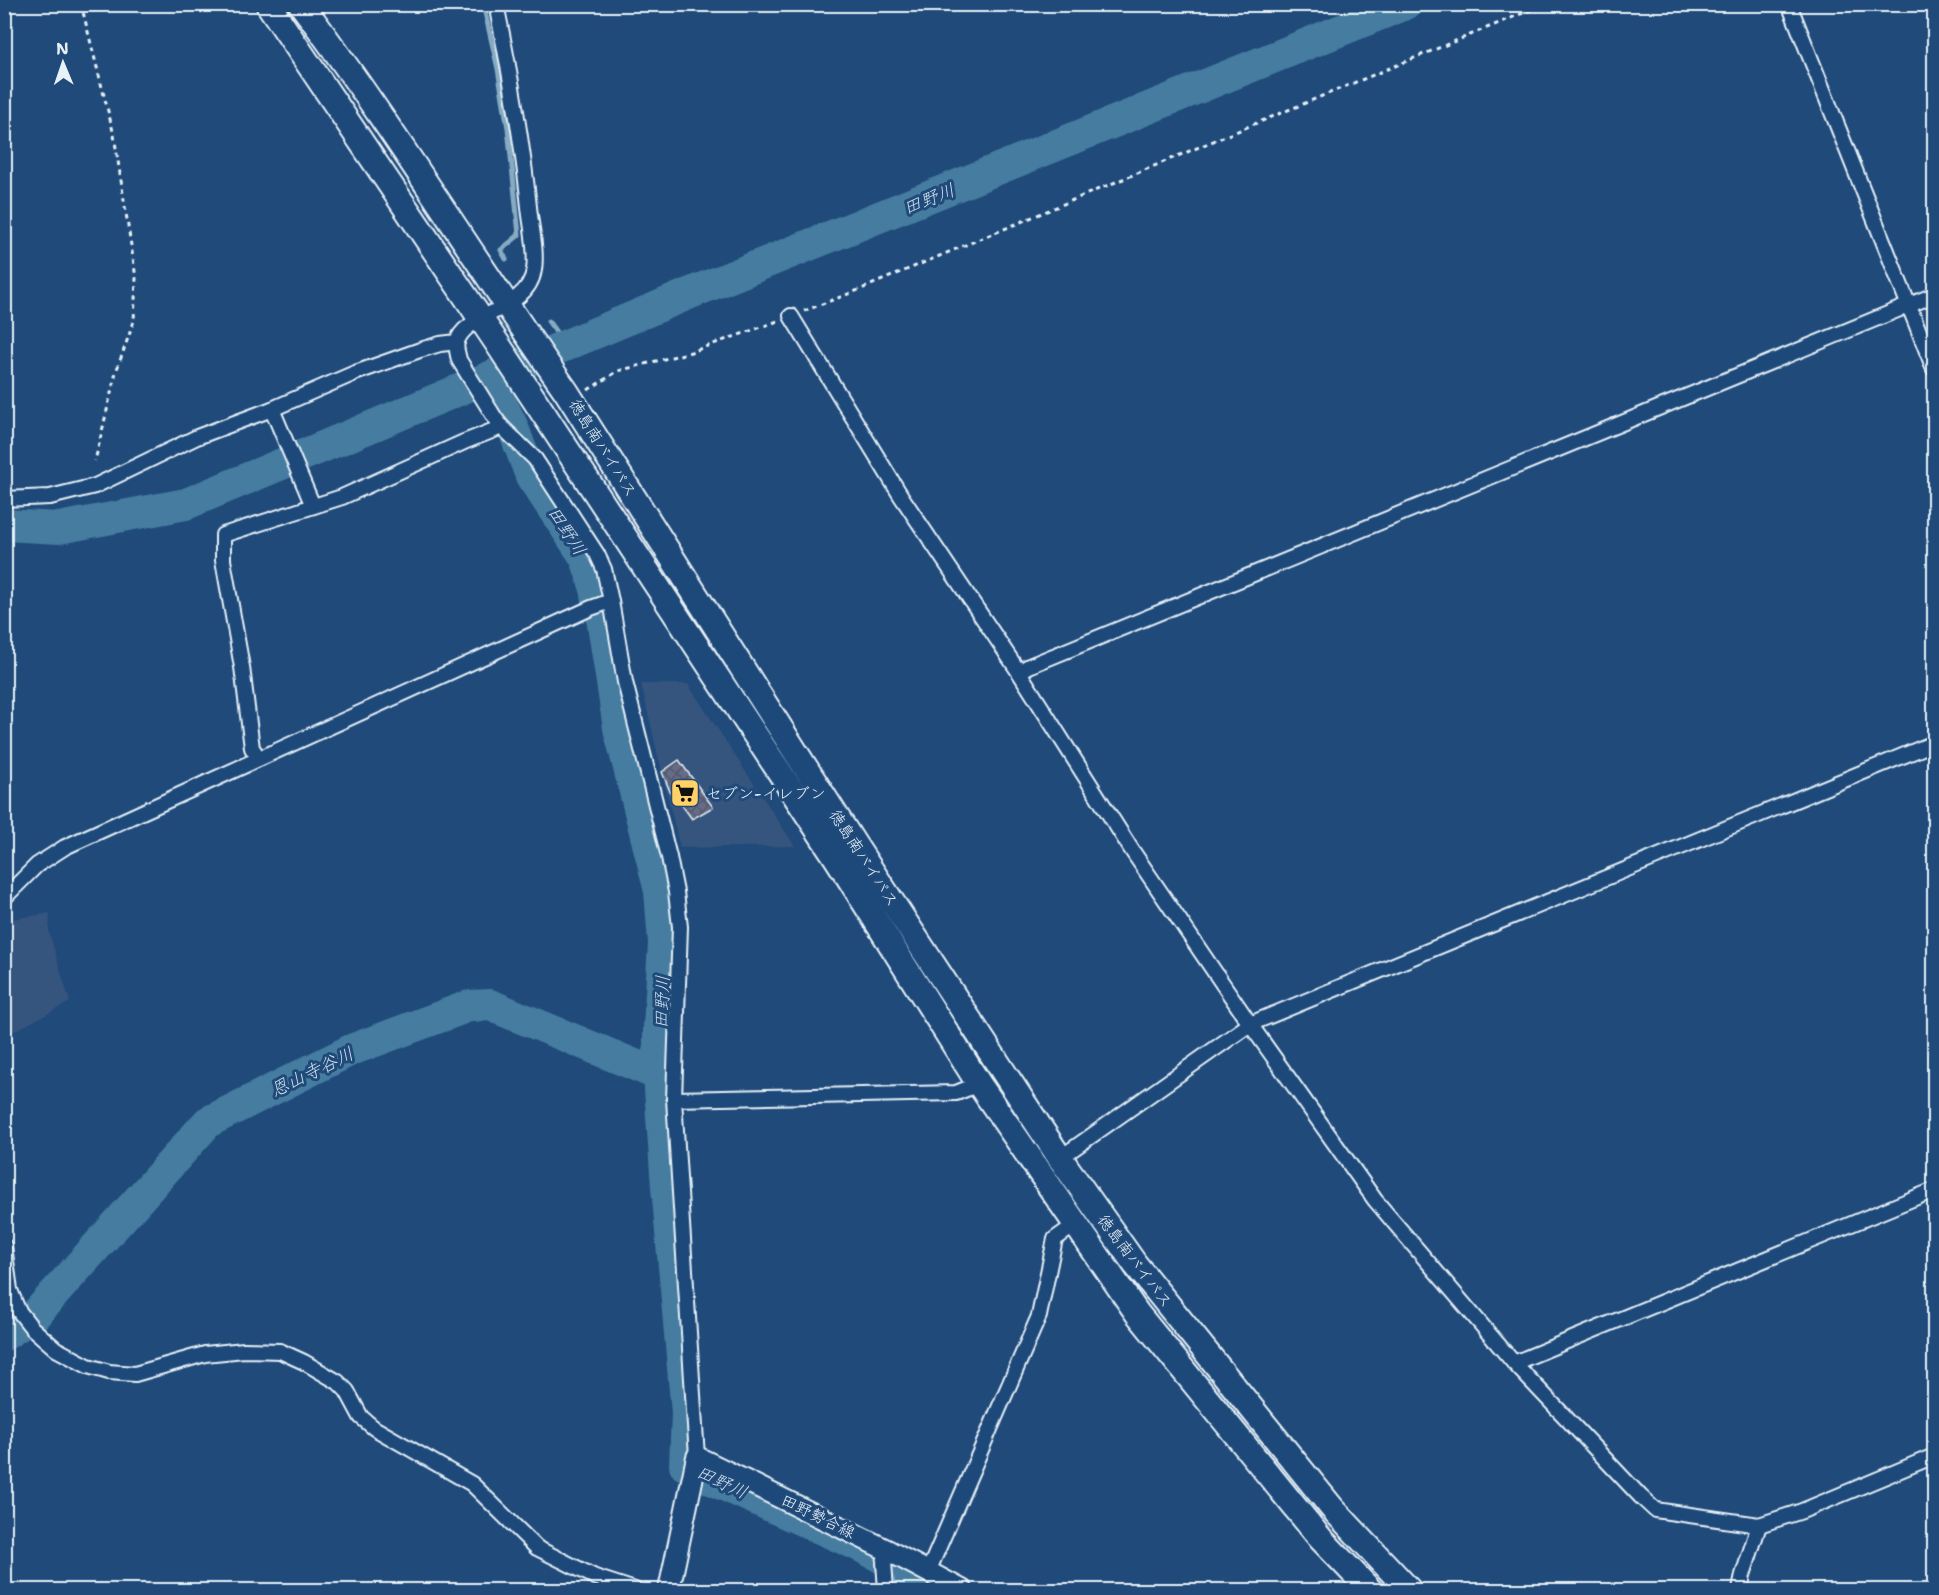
<svg xmlns="http://www.w3.org/2000/svg" width="1939" height="1595" viewBox="0 0 1939 1595" font-family="'Shantell Sans','Klee One',sans-serif">
	<style>
		.built { fill: #34547e }
		.lines { fill: none; stroke-linecap: round; stroke-linejoin: round }
		.stream { stroke: #86abc3; stroke-width: 5 }
		.river { stroke: #447ca0; stroke-width: 32 }
		.building { fill: url(#building-cross-hatch); stroke: #e8f1f8; stroke-width: 1.5 }
		.minor-casing { stroke: #e8f1f8; stroke-width: 18 }
		.secondary-casing { stroke: #e8f1f8; stroke-width: 24 }
		.trunk-casing { stroke: #e8f1f8; stroke-width: 28 }
		.path { stroke: #e8f1f8; stroke-width: 3; stroke-dasharray: 4.5 4.5; stroke-linecap: butt }
		.minor { stroke: #1f4a7a; stroke-width: 14 }
		.secondary { stroke: #1f4a7a; stroke-width: 20 }
		.trunk { stroke: #1f4a7a; stroke-width: 24 }
		.labels { text-anchor: middle; dominant-baseline: central; stroke-width: 6; stroke-linejoin: round; paint-order: stroke }
		.street-label { font-size: 16px; fill: #e8f1f8; stroke: #1f4a7a }
		.poi-label { font-size: 16px; fill: #e8f1f8; stroke: #1f4a7a; text-anchor: start }
		.water-label { font-size: 18px; font-style: italic; fill: #cfdfeb; stroke: #1f4a7a }
	</style>
	<defs>
		<pattern id="building-cross-hatch" width="8" height="8" patternUnits="userSpaceOnUse" patternTransform="scale(1.5)"><rect width="8" height="8" fill="#656c89"/><path d="M0 0l8 8M0 8l8-8" fill="none" stroke="#545866"/></pattern>
	</defs>
	<rect width="100%" height="100%" fill="#1f4a7a"/>
	<filter id="ink" filterUnits="userSpaceOnUse"><feTurbulence type="fractalNoise" baseFrequency=".0167" numOctaves="2"/><feDisplacementMap in="SourceGraphic" scale="12" xChannelSelector="R" yChannelSelector="G"/><feConvolveMatrix kernelMatrix="1 2 1 2 8 2 1 2 1" color-interpolation-filters="sRGB"/></filter>
	<g filter="url(#ink)">
		<g class="built">
			<path d="M 641,684 L 688,684 L 795,846 L 680,848 Z"/>
			<path d="M 5,911 L 12,919 L 50,913 L 49,932 L 70,1002 L 5,1036 Z"/>
		</g>
		<g class="lines">
			<g class="stream">
				<path d="M 483,4 L 498,69 L 508,128 L 519,235 L 501,250 L 506,259"/>
				<path d="M 548,321 L 566,346"/>
			</g>
			<g class="river">
				<path d="M 489,378 L 513,428 L 531,476 L 586,558 L 596,589 L 603,624 L 619,728 L 660,891 L 664,943 L 659,1027 L 659,1075 L 667,1187 L 687,1413 L 685,1465 L 719,1483 L 862,1547 L 942,1590"/>
				<path d="M 4,525 L 59,528 L 186,504 L 698,290 L 1406,4"/>
				<path d="M 4,1335 L 35,1315 L 208,1122 L 351,1050 L 469,1006 L 490,1005 L 659,1075"/>
			</g>
		</g>
		<path class="building" d="M 679,760 L 713,807 L 692,819 L 679,801 L 674,801 L 662,772 Z"/>
		<g class="lines">
			<g class="minor-casing">
				<g id="minor">
					<path d="M 496,4 C 510,72 522,138 529,207 C 531,227 537,250 534,270 C 528,311 465,313 457,342 C 455,347 458,354 459,360 L 495,418 L 502,427 L 535,459 L 597,554 L 604,569 L 611,601 L 625,682 L 669,857 L 676,892 L 680,927 L 674,1099 L 697,1457"/>
					<path d="M 1789,4 L 1934,369"/>
					<path d="M 791,316 L 901,496 L 1019,672 L 1133,852 L 1250,1024 L 1375,1200 L 1514,1363 L 1641,1497 L 1655,1510 L 1759,1525 L 1802,1511 L 1934,1456"/>
					<path d="M 272,409 L 313,506"/>
					<path d="M 4,499 L 50,497 L 95,486 L 197,437 L 272,409 L 355,373 L 420,350 L 440,344 L 457,342"/>
					<path d="M 1019,672 L 1029,666 L 1934,295"/>
					<path d="M 259,758 L 252,748 L 242,667 L 223,560 L 223,535 L 342,497 L 464,442 L 502,427"/>
					<path d="M 4,898 L 37,865 L 65,847 L 591,608 L 611,601"/>
					<path d="M 674,1099 L 956,1093 L 979,1084"/>
					<path d="M 1060,1158 L 1250,1024 L 1934,743"/>
					<path d="M 4,1246 L 10,1290 L 18,1310 L 32,1328 L 56,1349 L 88,1366 L 109,1372 L 135,1374 L 205,1354 L 244,1350 L 280,1351 L 304,1362 L 338,1382 L 347,1391 L 361,1417 L 374,1428 L 472,1484 L 537,1548 L 595,1577 L 635,1590"/>
					<path d="M 1514,1363 L 1934,1190"/>
					<path d="M 928,1572 L 1039,1316 L 1055,1239 L 1076,1224"/>
					<path d="M 886,1590 L 884,1562 L 889,1551"/>
					<path d="M 1740,1590 L 1743,1575 L 1759,1525"/>
				</g>
			</g>
			<g class="secondary-casing">
				<path id="secondary" d="M 669,1590 L 697,1457 L 889,1551 L 962,1590"/>
			</g>
			<g class="trunk-casing">
				<g id="trunk">
					<path d="M 268,4 L 495,340 L 837,859 L 979,1084 L 1137,1313 L 1321,1539 L 1370,1590"/>
					<path d="M 301,4 C 395,130 476,263 566,391 L 854,844 L 1060,1158 L 1135,1264 L 1332,1508 L 1409,1590"/>
				</g>
			</g>
			<g class="path">
				<path d="M 81,4 L 114,135 L 136,278 L 134,321 L 116,372 L 95,461"/>
				<path d="M 804,311 L 861,289 L 1223,137 L 1545,4"/>
				<path d="M 588,390 L 618,371 L 691,352 L 778,321"/>
			</g>
			<use href="#minor" class="minor"/>
			<use href="#secondary" class="secondary"/>
			<use href="#trunk" class="trunk"/>
		</g>
	</g>
	<defs>
		<g id="supermarket-square" transform="scale(1.5)"><rect x="-9" y="-9" width="18" height="18" rx="4" fill="#ffd166" stroke="#1f4a7a"/><path d="M-6-5.5h2.5l.6 2H6L4.5 2H-2.5L-4.4-4H-6ZM-1.5 3.2a1.3 1.3 0 1 0 .1 0ZM3 3.2a1.3 1.3 0 1 0 .1 0Z" fill="#111"/></g>
	</defs>
	<g fill-rule="evenodd">
		<use href="#supermarket-square" x="685" y="793"/>
	</g>
	<g class="labels">
		<g class="street-label">
			<text transform="translate(603 448) rotate(58)">徳島南バイパス</text>
			<text transform="translate(864 858) rotate(57)">徳島南バイパス</text>
			<text transform="translate(1135 1261) rotate(53)">徳島南バイパス</text>
			<text transform="translate(818 1516) rotate(26)">田野勢合線</text>
		</g>
		<g class="poi-label">
			<text x="706" y="793">セブン-イレブン</text>
		</g>
		<g class="water-label">
			<text transform="translate(929 199) rotate(-22)">田野川</text>
			<text transform="translate(567 531) rotate(57)">田野川</text>
			<text transform="translate(662 1002) rotate(-88)">田野川</text>
			<text transform="translate(312 1072) rotate(-26)">恩山寺谷川</text>
			<text transform="translate(722 1482) rotate(25)">田野川</text>
		</g>
	</g>
	<rect width="1939" height="1595" fill="none" stroke="#1f4a7a" stroke-width="24"/>
	<rect x="12" y="12" width="1915" height="1571" fill="none" stroke="#e8f1f8" stroke-width="2" filter="url(#ink)"/>
	<g transform="translate(63 63) rotate(358)" stroke="#1f4a7a" stroke-width="4.5" paint-order="stroke">
	<path d="M0-4.5L10 22L0 15L-10 22Z" fill="#e8f1f8"/>
	<text y="-9" font-size="16" font-weight="bold" text-anchor="middle" fill="#e8f1f8">N</text>
	</g>
</svg>
